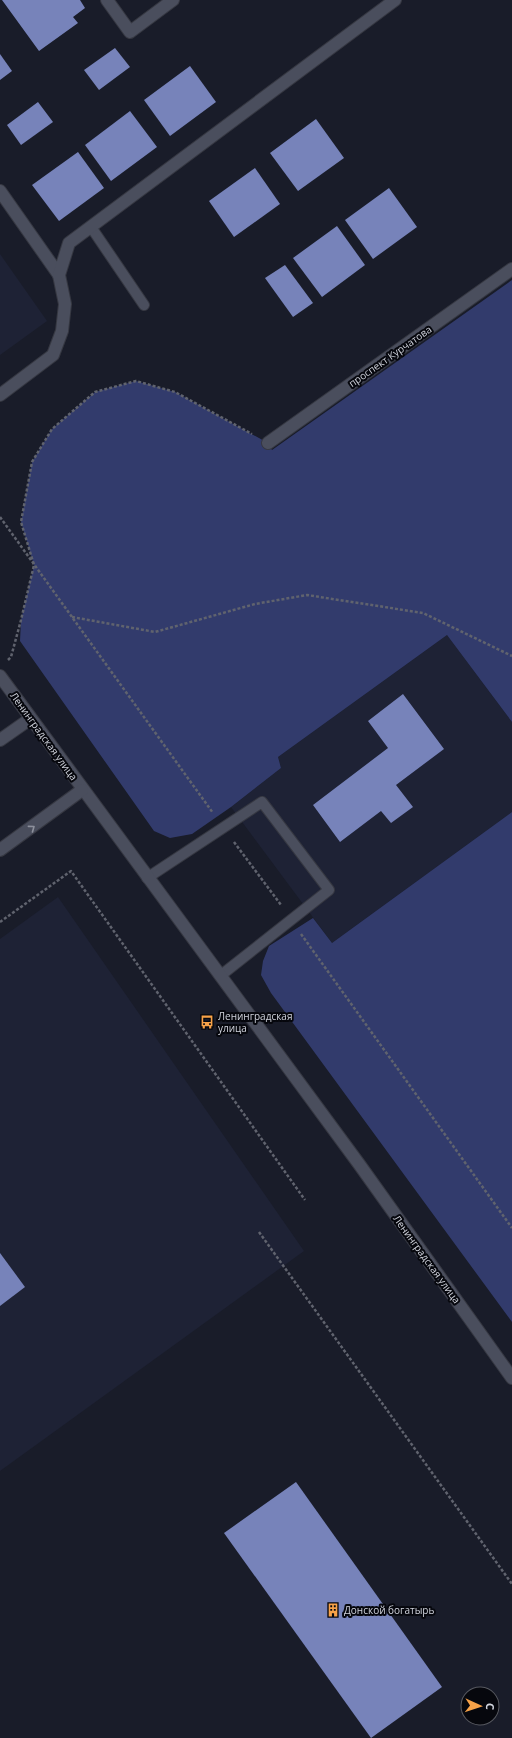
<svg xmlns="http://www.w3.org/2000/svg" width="512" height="1738" viewBox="0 0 512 1738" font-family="'Open Sans',sans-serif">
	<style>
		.built { fill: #1e2235 }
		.green { fill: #323b6c }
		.building { fill: #7783ba }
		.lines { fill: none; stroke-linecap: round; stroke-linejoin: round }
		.service-casing { stroke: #363842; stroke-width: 12 }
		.minor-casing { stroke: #363842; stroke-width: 14 }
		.tertiary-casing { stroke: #363842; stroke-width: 14 }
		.path { stroke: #60636e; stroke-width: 2.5; stroke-dasharray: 3 2; stroke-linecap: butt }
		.service { stroke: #4a4e5d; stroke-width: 10 }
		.minor { stroke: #4a4e5d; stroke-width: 12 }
		.tertiary { stroke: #4a4e5d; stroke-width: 12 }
		.oneway { stroke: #8d909c }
		.labels { text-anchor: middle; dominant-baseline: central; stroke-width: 4; stroke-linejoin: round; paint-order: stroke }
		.street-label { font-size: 10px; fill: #d0d3dc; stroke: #06070d }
		.poi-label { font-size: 10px; fill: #d0d3dc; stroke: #06070d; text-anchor: start }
	</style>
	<rect width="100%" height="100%" fill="#191c29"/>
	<g class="built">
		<path d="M 0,254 L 47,321 L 0,355 Z"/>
		<path d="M 447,635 L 512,722 L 512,812 L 332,943 L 231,807 L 281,768 L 278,757 Z"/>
		<path d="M 58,897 L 304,1251 L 0,1471 L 0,939 Z"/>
	</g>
	<g class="green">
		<path d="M 512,280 L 512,722 L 447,635 L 278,757 L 281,768 L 231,807 L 192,834 L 170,838 L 154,831 L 20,641 L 21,620 L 34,565 L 21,522 L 32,462 L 52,429 L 95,392 L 136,381 L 175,392 L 268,443 L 272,450 Z"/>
		<path d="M 512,812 L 512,1322 L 271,993 L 261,975 L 263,961 L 269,946 L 313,918 L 332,943 Z"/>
	</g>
	<g class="building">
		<path d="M 2,0 L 80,0 L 85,8 L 73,17 L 78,23 L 39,51 Z"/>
		<path d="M 115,48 L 130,67 L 99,90 L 84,70 Z"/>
		<path d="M 0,54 L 12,71 L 0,80 Z"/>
		<path d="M 190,66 L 216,102 L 170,136 L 144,100 Z"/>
		<path d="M 38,102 L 53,122 L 21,145 L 7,125 Z"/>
		<path d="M 130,111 L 157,147 L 111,181 L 85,145 Z"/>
		<path d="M 316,119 L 344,158 L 298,191 L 270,153 Z"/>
		<path d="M 78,152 L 104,188 L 59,221 L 32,185 Z"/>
		<path d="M 255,168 L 280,204 L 234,237 L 209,201 Z"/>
		<path d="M 389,188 L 417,227 L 373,259 L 345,220 Z"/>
		<path d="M 337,226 L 365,265 L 322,297 L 293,258 Z"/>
		<path d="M 285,265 L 313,303 L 293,317 L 265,278 Z"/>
		<path d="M 403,694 L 444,749 L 396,785 L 413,807 L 391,823 L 381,811 L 340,842 L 313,805 L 388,748 L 368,721 Z"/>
		<path d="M 0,1253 L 25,1287 L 0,1306 Z"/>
		<path d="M 296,1482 L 442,1687 L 371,1738 L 224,1533 Z"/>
	</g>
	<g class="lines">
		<g class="service-casing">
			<g id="service">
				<path d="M 91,227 L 144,305"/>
				<path d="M 147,878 L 262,802 L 329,890 L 220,976"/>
			</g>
		</g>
		<g class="minor-casing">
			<g id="minor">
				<path d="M 107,0 L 130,32 L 173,0"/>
				<path d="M 0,191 L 59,275"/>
				<path d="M 0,395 L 53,355 L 62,331 L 65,304 L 59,275 L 69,243 L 395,0"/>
				<path d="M 268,443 L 512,269"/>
			</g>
		</g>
		<g class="tertiary-casing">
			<g id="tertiary">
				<path d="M 0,676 L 359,1164 L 512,1378"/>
				<path d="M 0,740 L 30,719"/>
				<path d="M 0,850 L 82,790"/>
			</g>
		</g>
		<g class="path">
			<path d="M 0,517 L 213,813"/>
			<path d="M 72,617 L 155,632 L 255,604 L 307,595 L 423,613 L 512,656"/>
			<path d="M 8,660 L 11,657 L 21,620 L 34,565 L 21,522 L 32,462 L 52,429 L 95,392 L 136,381 L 175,392 L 252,434"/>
			<path d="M 234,842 L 281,905"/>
			<path d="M 0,922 L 71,871 L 305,1200"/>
			<path d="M 301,934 L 512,1228"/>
			<path d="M 259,1232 L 512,1584"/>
		</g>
		<use href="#service" class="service"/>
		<use href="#minor" class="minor"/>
		<use href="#tertiary" class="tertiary"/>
	</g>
	<defs><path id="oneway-chevron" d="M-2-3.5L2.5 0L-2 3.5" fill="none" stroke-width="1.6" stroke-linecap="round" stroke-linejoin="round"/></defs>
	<use class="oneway" href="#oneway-chevron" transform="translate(32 828) rotate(-36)"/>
	<defs>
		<g id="bus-bare" transform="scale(1.08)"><path d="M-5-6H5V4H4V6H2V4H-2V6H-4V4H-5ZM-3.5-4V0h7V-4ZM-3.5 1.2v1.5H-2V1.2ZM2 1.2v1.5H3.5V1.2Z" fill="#f7a248" stroke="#06070d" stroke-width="2.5" paint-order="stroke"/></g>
		<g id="building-bare" transform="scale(1.08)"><path d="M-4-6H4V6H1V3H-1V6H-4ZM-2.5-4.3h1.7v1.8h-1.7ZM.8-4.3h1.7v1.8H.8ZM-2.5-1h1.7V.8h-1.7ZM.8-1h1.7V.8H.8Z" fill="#f7a248" stroke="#06070d" stroke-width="2.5" paint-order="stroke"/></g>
	</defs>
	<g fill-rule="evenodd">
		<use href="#bus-bare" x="207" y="1022"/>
		<use href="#building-bare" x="333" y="1610"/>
	</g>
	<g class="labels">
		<g class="street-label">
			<text transform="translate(390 356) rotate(-35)">проспект Курчатова</text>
			<text transform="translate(44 736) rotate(54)">Ленинградская улица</text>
			<text transform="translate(427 1259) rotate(54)">Ленинградская улица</text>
		</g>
		<g class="poi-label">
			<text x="218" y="1016">Ленинградская<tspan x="218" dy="12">улица</tspan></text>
			<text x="344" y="1610">Донской богатырь</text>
		</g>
	</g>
	<g transform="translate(480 1706) rotate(93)"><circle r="19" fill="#06070d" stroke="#575960"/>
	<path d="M0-3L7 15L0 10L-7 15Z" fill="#f7a248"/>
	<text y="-6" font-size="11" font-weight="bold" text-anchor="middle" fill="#d0d3dc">С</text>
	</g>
</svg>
